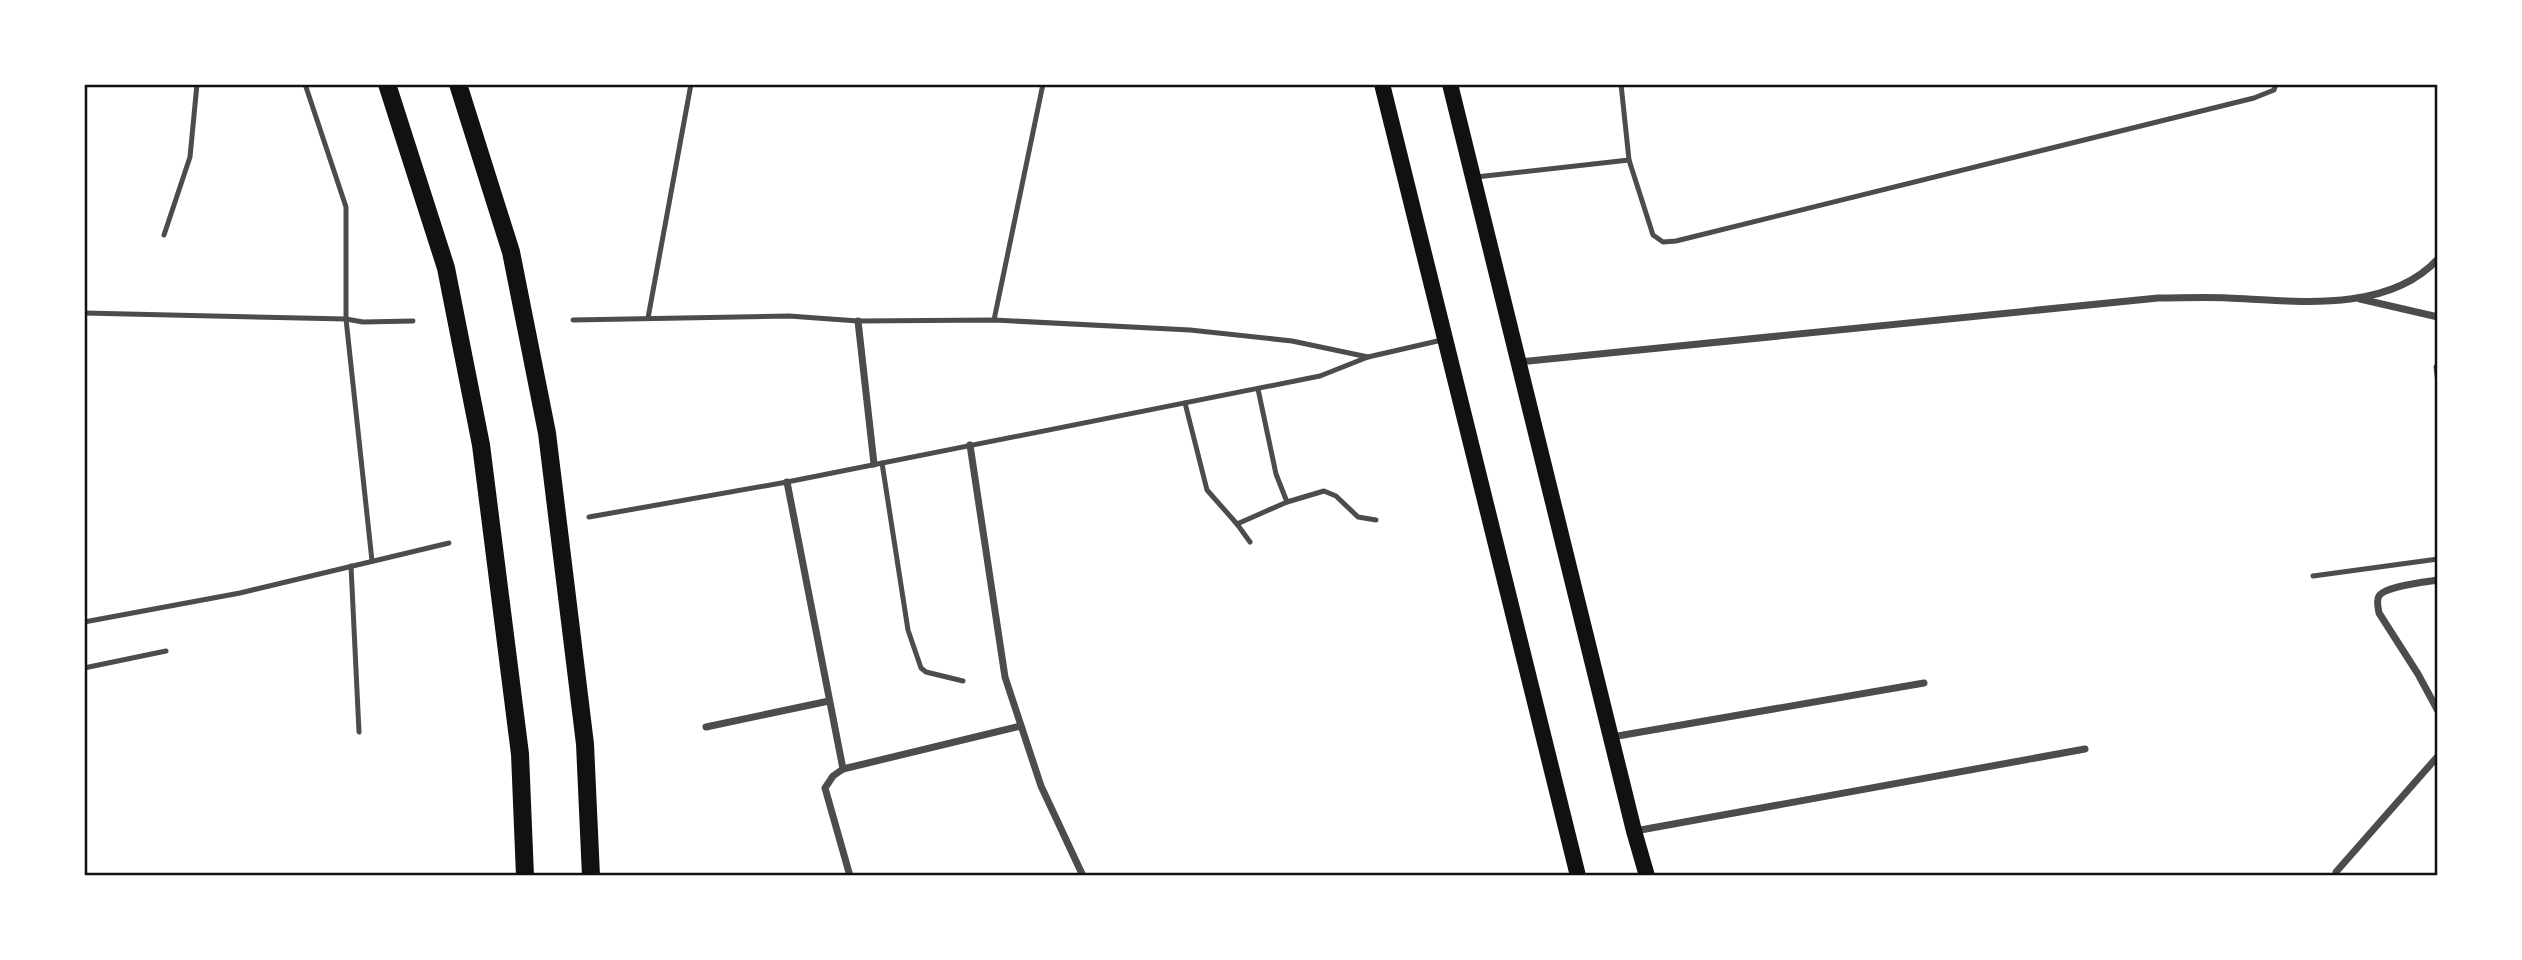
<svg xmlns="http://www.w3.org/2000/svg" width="2522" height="960" viewBox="0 0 2522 960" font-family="Arial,sans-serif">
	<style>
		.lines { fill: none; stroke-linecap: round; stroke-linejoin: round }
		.service { stroke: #4c4c4c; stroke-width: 5 }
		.minor { stroke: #4c4c4c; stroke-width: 7 }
		.trunk { stroke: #111; stroke-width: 16 }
		.motorway { stroke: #111; stroke-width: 18 }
		.neatline { fill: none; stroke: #111; stroke-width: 2.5 }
	</style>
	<rect width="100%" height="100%" fill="#fff"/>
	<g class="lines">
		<g class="service">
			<path d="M 305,84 L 346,207 L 346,319 L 372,561"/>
			<path d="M 1621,84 L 1629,160"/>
			<path d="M 1476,177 L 1629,160 L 1653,235 L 1663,242 L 1676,241 L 2254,98 L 2274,90 L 2276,84"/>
			<path d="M 164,235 L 190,157 L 197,84"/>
			<path d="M 84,313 L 346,319 L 363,322 L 413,321"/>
			<path d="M 648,318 L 691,84"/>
			<path d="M 573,320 L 789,316 L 858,321 L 994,320 L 1190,330 L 1292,341 L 1368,357 L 1442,340"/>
			<path d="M 994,320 L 1043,84"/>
			<path d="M 2438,364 L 2436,367 L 2438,383"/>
			<path d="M 1185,403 L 1207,490 L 1237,524 L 1250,542"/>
			<path d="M 882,463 L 908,630 L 921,668 L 926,672 L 963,681"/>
			<path d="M 1287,502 L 1324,491 L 1336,496 L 1358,517 L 1376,520"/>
			<path d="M 589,517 L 787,482 L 1320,376 L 1368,357"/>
			<path d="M 1237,524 L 1287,502 L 1276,474 L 1258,389"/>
			<path d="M 351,566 L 359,732"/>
			<path d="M 2313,576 L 2438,559"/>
			<path d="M 84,622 L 240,593 L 449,543"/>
			<path d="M 84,668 L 166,651"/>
		</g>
		<g class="minor">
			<path d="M 2360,299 L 2438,317"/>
			<path d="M 858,321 L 874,464"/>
			<path d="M 1519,362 L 2158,298 C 2181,298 2205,297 2228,298 C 2295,301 2387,314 2438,259"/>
			<path d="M 970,445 L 1005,677 L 1041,786 L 1083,876"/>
			<path d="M 787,482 L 843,769"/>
			<path d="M 2438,580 C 2425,582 2385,586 2379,596 C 2376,601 2378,607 2379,613 L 2418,674 L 2438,711"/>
			<path d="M 706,727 L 829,701"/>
			<path d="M 1612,737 L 1924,683"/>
			<path d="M 1635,831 L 2085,749"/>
			<path d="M 850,876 L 825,788 L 833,776 L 843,769 L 1021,726"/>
			<path d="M 2336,876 L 2336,872 L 2438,756"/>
		</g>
		<g class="trunk">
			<path d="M 1382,84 L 1578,876"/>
			<path d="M 1450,84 L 1634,831 L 1647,876"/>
		</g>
		<g class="motorway">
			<path d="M 387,84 L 446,268 L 481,445 L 520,754 L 525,876"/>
			<path d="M 458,84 L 511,252 L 547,433 L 585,744 L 591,876"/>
		</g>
	</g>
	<rect width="2522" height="960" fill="none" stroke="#ffffff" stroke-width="172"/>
	<rect x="86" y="86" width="2350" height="788" class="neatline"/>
</svg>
